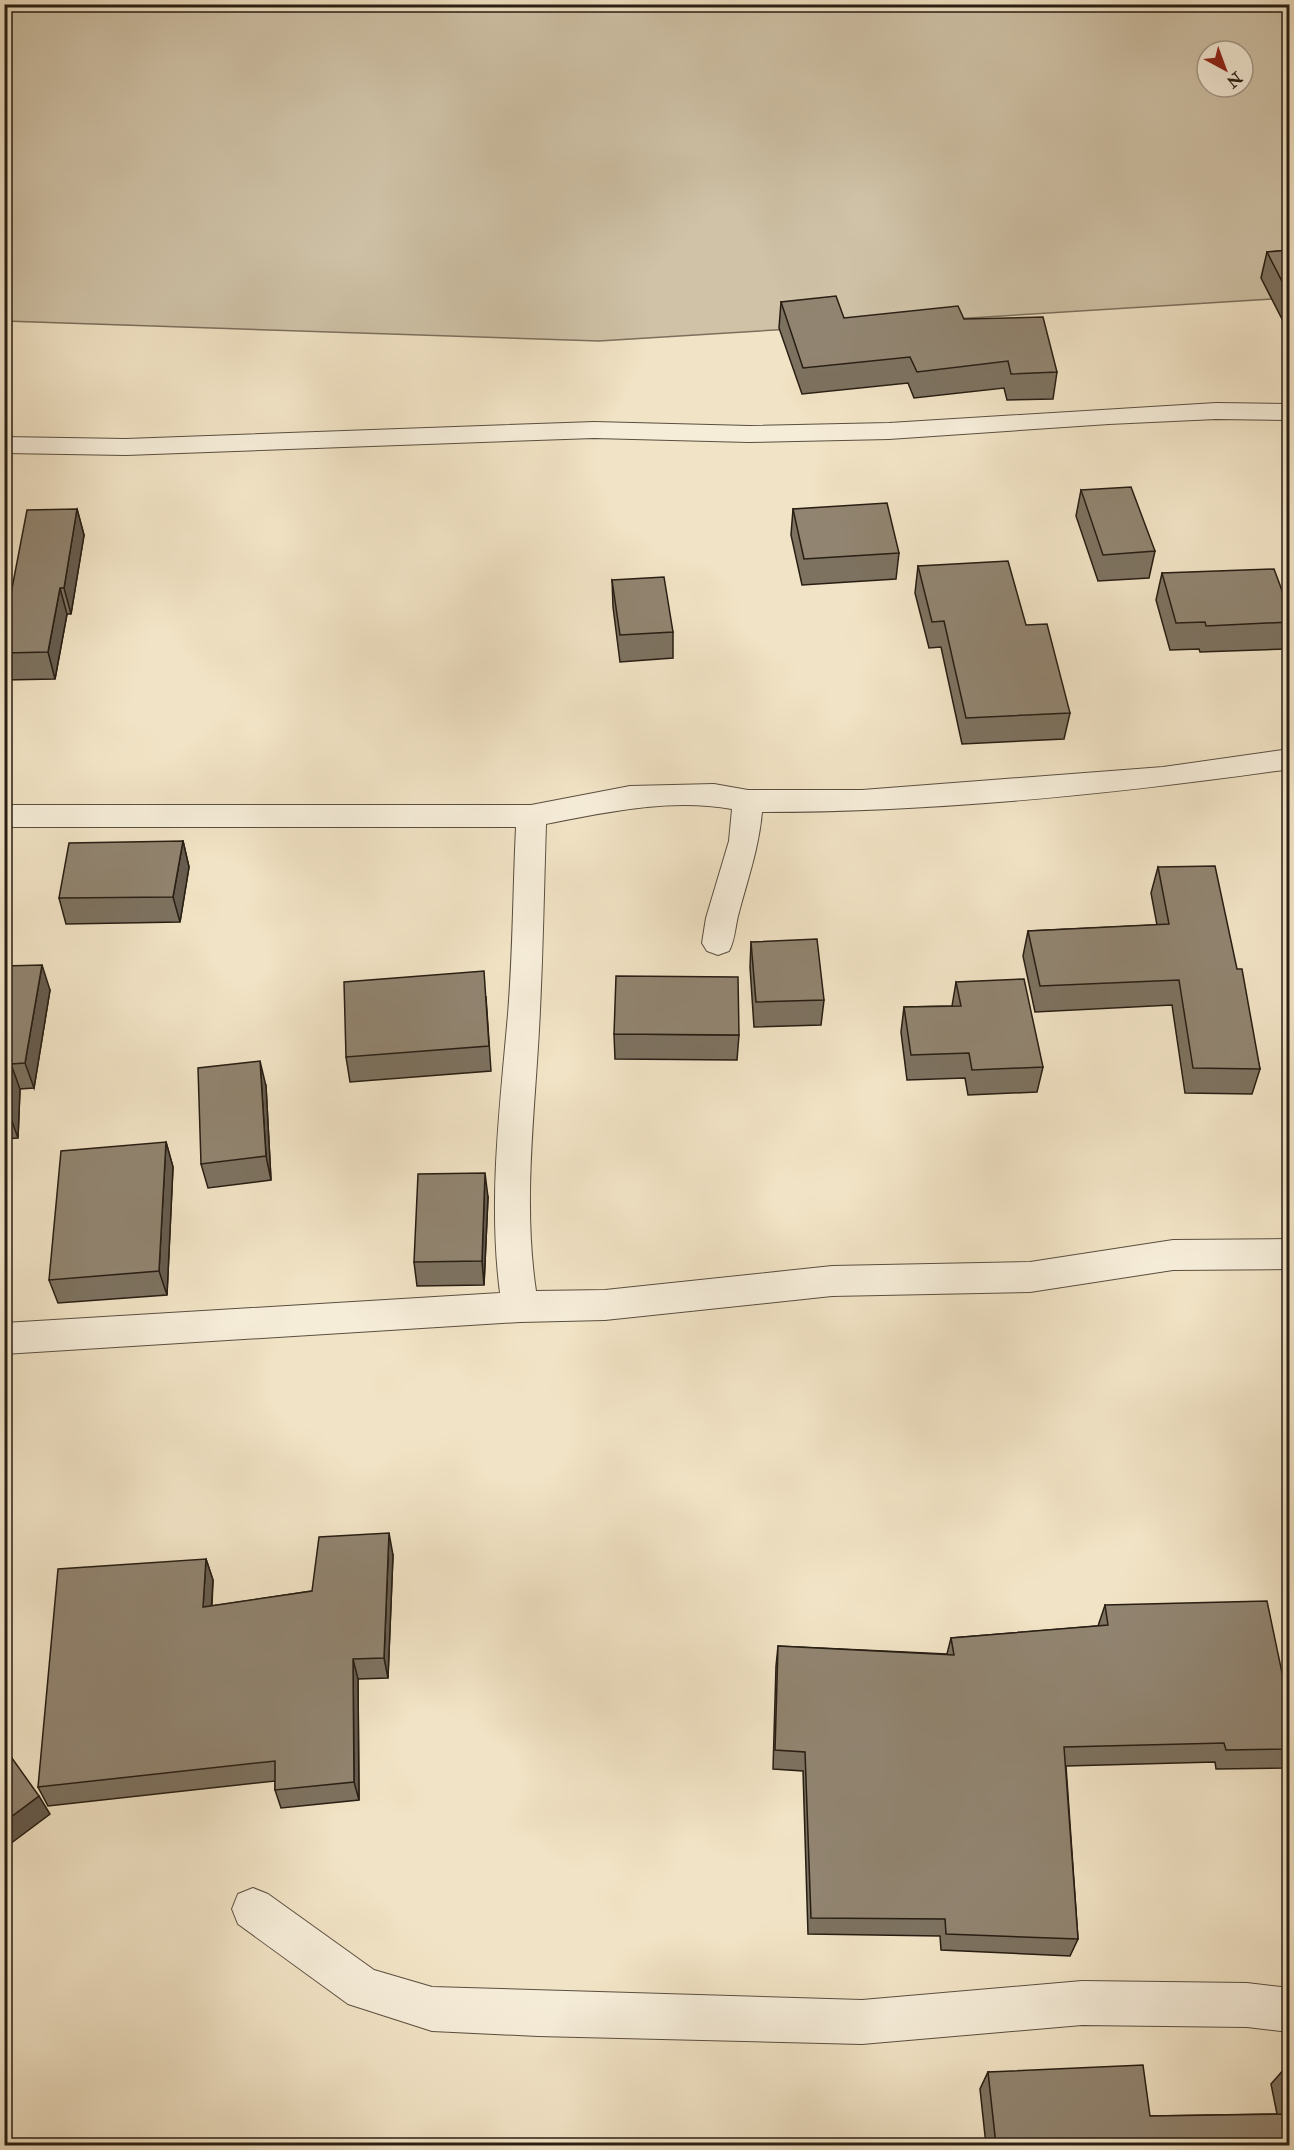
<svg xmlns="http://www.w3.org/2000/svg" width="1294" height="2150" viewBox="0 0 1294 2150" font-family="'IM FELL Double Pica',serif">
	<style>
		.green { fill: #cfc2a7; stroke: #7c705d; stroke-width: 1.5; fill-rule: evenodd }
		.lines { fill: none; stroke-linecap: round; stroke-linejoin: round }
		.minor-casing { stroke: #5a4f40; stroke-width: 2 }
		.minor { fill: #f6edd9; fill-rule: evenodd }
		.wall { fill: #7d7260; stroke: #281e13; stroke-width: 1.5 }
		.shaded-wall { fill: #665c4e; stroke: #281e13; stroke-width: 1.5 }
		.building { fill: #918470; stroke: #281e13; stroke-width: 1.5 }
	</style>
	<rect width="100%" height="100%" fill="#f1e3c5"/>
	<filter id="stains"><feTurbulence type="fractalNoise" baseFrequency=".00333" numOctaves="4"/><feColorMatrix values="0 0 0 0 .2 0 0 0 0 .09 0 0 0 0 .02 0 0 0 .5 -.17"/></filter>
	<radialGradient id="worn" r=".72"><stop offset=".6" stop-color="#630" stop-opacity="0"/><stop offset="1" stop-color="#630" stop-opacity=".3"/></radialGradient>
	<path class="green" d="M 5,5 L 1289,5 L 1289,298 L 599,341 L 5,321 ZM 1207,51 L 1243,51 L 1243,87 L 1207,87 Z"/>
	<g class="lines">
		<g class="minor-casing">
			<g id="minor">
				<path d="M 1216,403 L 1290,404 L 1290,420 L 1216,419 L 1109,424 L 889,439 L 749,442 L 594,438 L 126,455 L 4,453 L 4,437 L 126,439 L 594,422 L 749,426 L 889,423 Z"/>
				<path d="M 1290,749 L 1290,769 C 1115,794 938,812 762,812 C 759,848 747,881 738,916 C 735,928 735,940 729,951 L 718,955 L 707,951 L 702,943 L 706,918 L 729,841 L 732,809 C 670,798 607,812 546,824 C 544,886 543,948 540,1010 C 536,1105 522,1197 536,1291 L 605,1290 L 832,1266 L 1030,1262 L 1173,1240 L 1290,1239 L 1290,1269 L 1173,1270 L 1030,1292 L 832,1296 L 605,1320 L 520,1322 L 4,1354 L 4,1323 L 500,1293 C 488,1200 500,1107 508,1014 C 513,952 513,889 516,827 L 4,827 L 4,805 L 531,805 L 630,786 L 714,784 L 748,790 L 862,790 L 1163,767 Z"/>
				<path d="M 253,1888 L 268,1894 L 374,1970 L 432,1987 L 862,2000 L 1082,1981 L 1247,1983 L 1290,1988 L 1290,2032 L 1247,2027 L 1082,2025 L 862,2044 L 538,2036 L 432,2031 L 348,2004 L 238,1924 L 232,1909 L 238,1894 Z"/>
			</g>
		</g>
		<use href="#minor" class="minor"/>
	</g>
	<g class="wall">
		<path d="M 1290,250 L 1290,321 L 1283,321 L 1261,278 L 1267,252 Z"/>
		<path d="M 781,302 L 844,318 L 964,319 L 1057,372 L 1053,399 L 1007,400 L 1004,388 L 914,398 L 908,383 L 802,394 L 779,328 Z"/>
		<path d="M 1081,490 L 1155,551 L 1149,578 L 1098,581 L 1076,516 Z"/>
		<path d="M 77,509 L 84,535 L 71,614 L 67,614 L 55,679 L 4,680 L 4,604 L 9,604 Z"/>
		<path d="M 793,509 L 899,553 L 896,579 L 802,585 L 791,535 Z"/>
		<path d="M 918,566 L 1026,625 L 1070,713 L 1064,739 L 962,744 L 941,647 L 929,648 L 915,593 Z"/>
		<path d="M 1162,573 L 1290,612 L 1290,636 L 1286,649 L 1200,652 L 1199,649 L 1170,650 L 1156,600 Z"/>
		<path d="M 612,580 L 673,632 L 673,658 L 620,662 L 613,607 Z"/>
		<path d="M 183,841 L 189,867 L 180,922 L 66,924 L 59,898 Z"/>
		<path d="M 1158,867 L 1237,969 L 1260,1069 L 1252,1094 L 1185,1093 L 1172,1005 L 1035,1012 L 1023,956 L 1028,931 L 1157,925 L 1151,893 Z"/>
		<path d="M 751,942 L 824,1000 L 821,1025 L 754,1027 L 750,967 Z"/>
		<path d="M 4,966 L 50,990 L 34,1088 L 20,1089 L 18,1138 L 4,1139 Z"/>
		<path d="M 956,982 L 1043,1067 L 1037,1092 L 968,1095 L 965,1078 L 907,1080 L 901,1032 L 904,1007 L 952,1006 Z"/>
		<path d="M 486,997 L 491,1071 L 350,1082 L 346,1057 Z"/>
		<path d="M 614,1034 L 739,1035 L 737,1060 L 615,1059 Z"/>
		<path d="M 266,1086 L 271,1180 L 208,1188 L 201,1164 Z"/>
		<path d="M 166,1142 L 173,1167 L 167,1295 L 58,1303 L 49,1280 Z"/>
		<path d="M 488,1197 L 484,1285 L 417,1286 L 414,1262 Z"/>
		<path d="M 393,1555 L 388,1678 L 358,1679 L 359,1800 L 281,1808 L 275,1790 L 275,1781 L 48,1806 L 38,1787 L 206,1559 L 213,1580 L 212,1606 L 312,1591 Z"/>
		<path d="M 1105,1605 L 1290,1711 L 1290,1762 L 1286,1768 L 1216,1769 L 1215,1762 L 1066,1766 L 1078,1939 L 1070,1956 L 941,1950 L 940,1936 L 808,1934 L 803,1771 L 773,1769 L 776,1666 L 778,1646 L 947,1654 L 951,1638 L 1098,1626 Z"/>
		<path d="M 1290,2066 L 1290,2145 L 986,2145 L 980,2089 L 988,2072 L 1150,2116 L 1277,2114 L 1271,2084 L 1286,2067 Z"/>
	</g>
	<g class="shaded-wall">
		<path d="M 77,509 L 84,535 L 71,614 L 64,588 Z"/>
		<path d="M 60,588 L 67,614 L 55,679 L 48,652 Z"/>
		<path d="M 183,841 L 189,867 L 180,922 L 173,897 Z"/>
		<path d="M 42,965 L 50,990 L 34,1088 L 25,1063 Z"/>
		<path d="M 260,1061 L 266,1086 L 271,1180 L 266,1156 Z"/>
		<path d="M 11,1064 L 20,1089 L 18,1138 L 9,1113 Z"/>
		<path d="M 166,1142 L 173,1167 L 167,1295 L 159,1271 Z"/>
		<path d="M 485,1173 L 488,1197 L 484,1285 L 482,1261 Z"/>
		<path d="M 389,1533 L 393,1555 L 388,1678 L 384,1658 Z"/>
		<path d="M 206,1559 L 213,1580 L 210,1628 L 203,1607 Z"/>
		<path d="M 353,1659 L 358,1679 L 359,1800 L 354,1782 Z"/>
		<path d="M 39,1796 L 50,1814 L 6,1847 L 4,1844 L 4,1822 Z"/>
	</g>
	<g class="building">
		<path d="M 1290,250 L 1290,295 L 1289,295 L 1267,252 Z"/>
		<path d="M 836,296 L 844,318 L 958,306 L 964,319 L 1043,317 L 1057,372 L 1011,374 L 1008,361 L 917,372 L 910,357 L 803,368 L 781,302 Z"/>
		<path d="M 1131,487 L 1155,551 L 1103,555 L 1081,490 Z"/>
		<path d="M 887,503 L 899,553 L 804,559 L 793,509 Z"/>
		<path d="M 77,509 L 64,588 L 60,588 L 48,652 L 4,653 L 4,604 L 9,604 L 27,510 Z"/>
		<path d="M 1008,561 L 1026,625 L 1047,624 L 1070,713 L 966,718 L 944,621 L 932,622 L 918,566 Z"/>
		<path d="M 1274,569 L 1290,612 L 1290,622 L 1206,626 L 1205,622 L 1176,623 L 1162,573 Z"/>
		<path d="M 664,577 L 673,632 L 620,635 L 612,580 Z"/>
		<path d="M 183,841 L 173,897 L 59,898 L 69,843 Z"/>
		<path d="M 1215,866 L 1237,969 L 1242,969 L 1260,1069 L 1193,1068 L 1179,980 L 1040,986 L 1028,931 L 1169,924 L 1158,867 Z"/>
		<path d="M 817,939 L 824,1000 L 756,1002 L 751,942 Z"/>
		<path d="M 42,965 L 25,1063 L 11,1064 L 9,1113 L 4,1114 L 4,966 Z"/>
		<path d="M 484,971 L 489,1046 L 346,1057 L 344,982 Z"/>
		<path d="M 616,976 L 738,977 L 739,1035 L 614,1034 Z"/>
		<path d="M 1024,979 L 1043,1067 L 972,1070 L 969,1053 L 911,1055 L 904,1007 L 961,1006 L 956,982 Z"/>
		<path d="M 260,1061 L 266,1156 L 201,1164 L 198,1068 Z"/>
		<path d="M 166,1142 L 159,1271 L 49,1280 L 61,1151 Z"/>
		<path d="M 485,1173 L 482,1261 L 414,1262 L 418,1174 Z"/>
		<path d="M 389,1533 L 384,1658 L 353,1659 L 354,1782 L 275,1790 L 275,1761 L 38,1787 L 58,1569 L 206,1559 L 203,1607 L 312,1591 L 319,1537 Z"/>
		<path d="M 1267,1601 L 1290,1711 L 1290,1749 L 1226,1750 L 1224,1743 L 1064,1747 L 1078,1939 L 946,1934 L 945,1919 L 811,1918 L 805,1752 L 775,1750 L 778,1646 L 954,1655 L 951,1638 L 1108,1625 L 1105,1605 Z"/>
		<path d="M 4,1747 L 39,1796 L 4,1822 Z"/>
		<path d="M 1143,2065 L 1150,2116 L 1290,2114 L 1290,2145 L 996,2145 L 988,2072 Z"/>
		<path d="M 1290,2066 L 1290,2085 L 1286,2067 Z"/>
	</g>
	<rect width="1294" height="2150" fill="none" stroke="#f1e3c5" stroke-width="24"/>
	<rect x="6" y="6" width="1282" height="2138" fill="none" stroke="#281e13" stroke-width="3"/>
	<rect x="12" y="12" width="1270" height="2126" fill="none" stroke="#281e13" stroke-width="1.5"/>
	<g transform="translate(1225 69) rotate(139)"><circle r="28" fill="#f6edd9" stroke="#a49a8a" stroke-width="1.5"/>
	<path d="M0-4.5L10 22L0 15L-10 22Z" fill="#8f2418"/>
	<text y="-9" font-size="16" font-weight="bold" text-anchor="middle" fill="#281e13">N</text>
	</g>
	<rect width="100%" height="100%" filter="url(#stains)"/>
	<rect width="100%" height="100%" fill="url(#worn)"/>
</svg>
